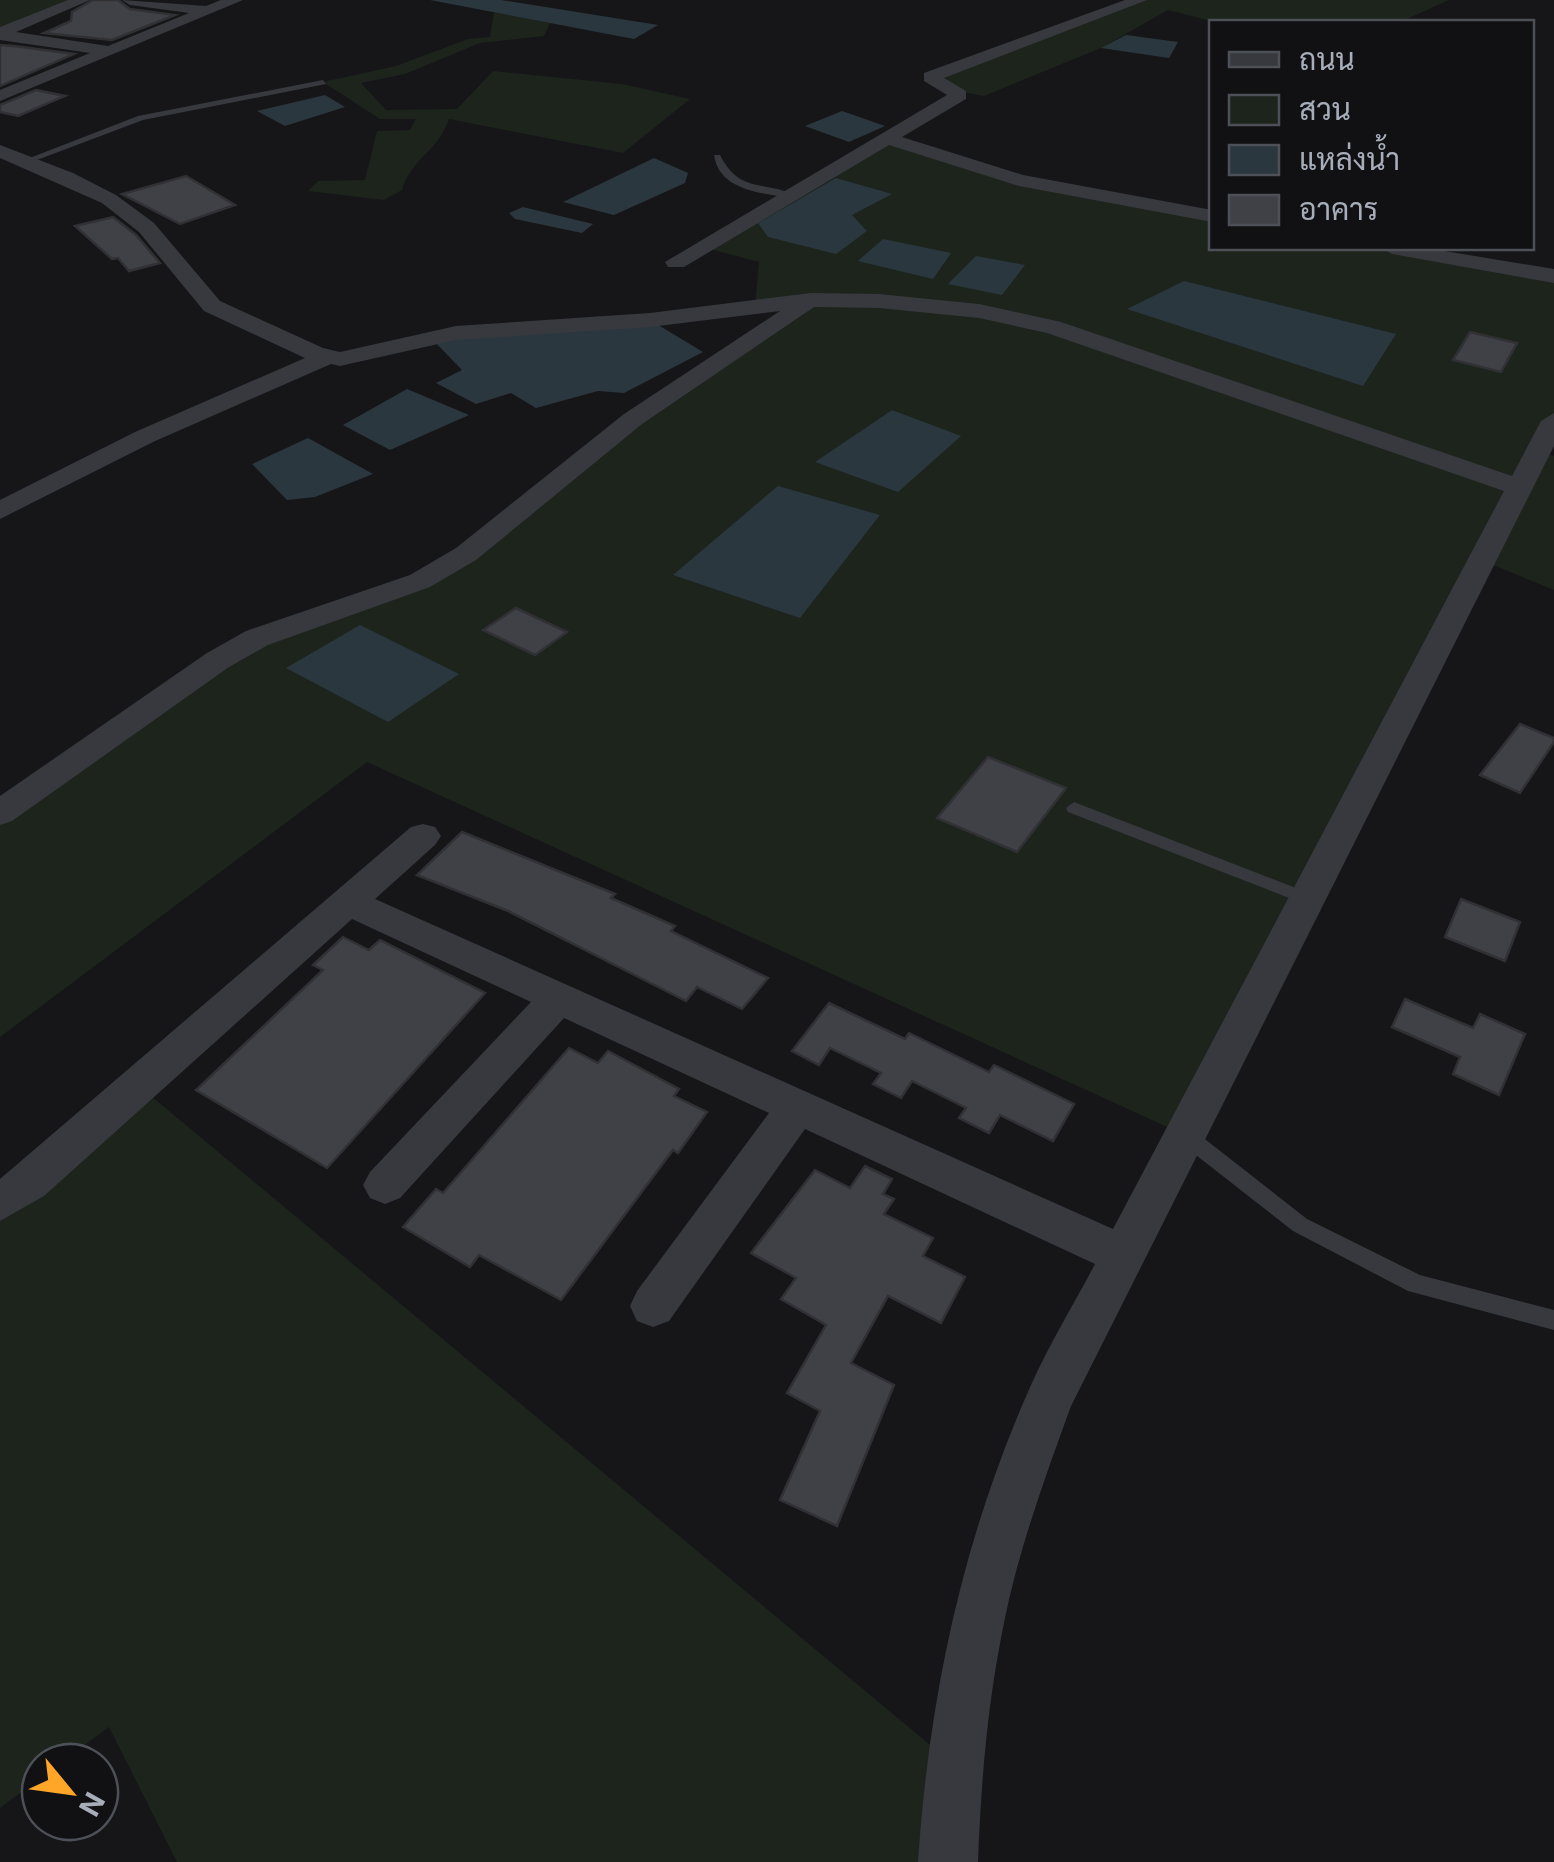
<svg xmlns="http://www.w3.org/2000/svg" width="1554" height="1862" viewBox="0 0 1554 1862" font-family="Inter,Sarabun,sans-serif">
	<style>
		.green { fill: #1c241c; fill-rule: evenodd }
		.water { fill: #2b373e }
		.building { fill: #404146; stroke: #303035; stroke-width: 2.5 }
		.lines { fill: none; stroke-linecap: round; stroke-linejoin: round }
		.service { fill: #37393e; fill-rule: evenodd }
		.minor { fill: #37393e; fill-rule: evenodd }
	</style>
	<rect width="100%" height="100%" fill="#161619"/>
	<g class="green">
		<path d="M 0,0 L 82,0 L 0,33 Z"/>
		<path d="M 1139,0 L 1449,0 L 1400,22 L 1215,22 L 1168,10 L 1101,48 L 984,96 L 958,91 L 930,77 Z"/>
		<path d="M 494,12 L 550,23 L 544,36 L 480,43 L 405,74 L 361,83 L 386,110 L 457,109 L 493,71 L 622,84 L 690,99 L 623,153 L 449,119 C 438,152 412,157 402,190 L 384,200 L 308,191 L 318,181 L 365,180 L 377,131 L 410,130 L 416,119 L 380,119 L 323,82 L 396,66 L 468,39 L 490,37 Z"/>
		<path d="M 886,138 L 987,172 L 1211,216 L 1212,248 L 1392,248 L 1554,276 L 1554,421 L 1539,452 L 1554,456 L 1554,590 L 1483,561 L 1185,1135 L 367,762 L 0,1037 L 0,813 L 218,660 L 419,581 L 633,419 L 809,302 L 755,307 L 759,262 L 702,247 ZM 892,410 L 960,437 L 816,462 L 817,461 Z"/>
		<path d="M 139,1086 L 953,1764 L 948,1862 L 177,1862 L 109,1727 L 62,1762 L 40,1762 L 40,1778 L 0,1808 L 0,1202 Z"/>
	</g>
	<g class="water">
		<path d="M 430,0 L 501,0 L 658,25 L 634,39 Z"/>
		<path d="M 1126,35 L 1178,42 L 1169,58 L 1101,48 Z"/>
		<path d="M 325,95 L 345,107 L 285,126 L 257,111 Z"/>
		<path d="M 842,111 L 885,126 L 849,142 L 805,126 Z"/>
		<path d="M 654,158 L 688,173 L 685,183 L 614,215 L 563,202 Z"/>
		<path d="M 836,178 L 892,194 L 852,215 L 867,231 L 836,254 L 768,237 L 758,223 Z"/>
		<path d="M 523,207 L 593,224 L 582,233 L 515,219 L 509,213 Z"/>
		<path d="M 883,239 L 951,253 L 933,279 L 858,261 Z"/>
		<path d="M 976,256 L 1025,265 L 1002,295 L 948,284 Z"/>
		<path d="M 1184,281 L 1396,334 L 1363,386 L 1127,309 Z"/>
		<path d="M 650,320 L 703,352 L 624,393 L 598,391 L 536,408 L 511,393 L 476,404 L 436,383 L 462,370 L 431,338 Z"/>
		<path d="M 407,389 L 469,415 L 390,450 L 343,425 Z"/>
		<path d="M 892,410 L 961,436 L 898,492 L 815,462 Z"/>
		<path d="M 308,438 L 373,474 L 315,497 L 287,500 L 252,464 Z"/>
		<path d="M 778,486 L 880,515 L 800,618 L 673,575 Z"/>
		<path d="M 360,625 L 459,674 L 388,722 L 286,668 Z"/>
	</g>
	<g class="building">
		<path d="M 93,0 L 118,0 L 130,9 L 175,15 L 112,40 L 44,33 L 71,21 L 72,12 Z"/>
		<path d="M 0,45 L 14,46 L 74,54 L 0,86 Z"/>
		<path d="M 36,90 L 65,96 L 18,116 L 0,112 L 0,105 Z"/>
		<path d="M 186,176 L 235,205 L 180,224 L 122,194 Z"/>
		<path d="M 113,217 L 136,235 L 160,263 L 129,271 L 118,258 L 112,259 L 75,226 Z"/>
		<path d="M 1470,332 L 1517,343 L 1501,372 L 1453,360 Z"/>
		<path d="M 516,608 L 567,632 L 535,655 L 483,630 Z"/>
		<path d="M 1520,724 L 1554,738 L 1554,742 L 1520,793 L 1480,775 Z"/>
		<path d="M 988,757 L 1066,788 L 1017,852 L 937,818 Z"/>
		<path d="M 462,832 L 615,894 L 611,898 L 675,926 L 671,931 L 768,978 L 742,1009 L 697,987 L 686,1001 L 508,911 L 417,875 Z"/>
		<path d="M 1461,899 L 1520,922 L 1505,961 L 1445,937 Z"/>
		<path d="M 343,937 L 369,950 L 380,940 L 485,993 L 327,1168 L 196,1090 L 323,970 L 313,965 Z"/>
		<path d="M 1405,999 L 1473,1028 L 1480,1014 L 1525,1034 L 1499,1095 L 1453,1074 L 1460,1057 L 1392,1027 Z"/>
		<path d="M 829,1003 L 905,1039 L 909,1033 L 989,1072 L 994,1065 L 1074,1104 L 1053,1141 L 1000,1115 L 989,1133 L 959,1118 L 966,1108 L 912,1081 L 901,1098 L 873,1084 L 881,1073 L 830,1048 L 819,1065 L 792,1051 Z"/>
		<path d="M 569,1048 L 598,1063 L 608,1051 L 679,1089 L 674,1096 L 707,1112 L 678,1153 L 673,1150 L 561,1300 L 479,1255 L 470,1267 L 403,1227 L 436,1189 L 443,1193 Z"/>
		<path d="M 865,1166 L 892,1179 L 883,1194 L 894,1199 L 884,1214 L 933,1238 L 923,1256 L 965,1277 L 941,1323 L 888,1296 L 851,1363 L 894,1385 L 837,1526 L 780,1500 L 820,1411 L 787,1393 L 826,1325 L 781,1299 L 796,1278 L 751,1253 L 815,1170 L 850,1188 Z"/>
	</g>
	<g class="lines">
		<g class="service">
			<path d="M 323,80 L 326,84 L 143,120 L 29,163 L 22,161 L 138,116 Z"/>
			<path d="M 714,155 L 720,155 C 740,194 763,180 795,195 L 790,198 C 760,193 719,190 714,155 Z"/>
			<path d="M 1074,802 L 1314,895 L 1317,899 L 1314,903 L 1302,903 L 1068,812 L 1066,808 Z"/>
			<path d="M 1185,1127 L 1192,1129 L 1307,1219 L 1420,1275 L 1554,1310 L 1554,1330 L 1408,1291 L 1293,1231 L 1178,1141 L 1175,1135 L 1178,1129 Z"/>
		</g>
		<g class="minor">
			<path d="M 68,0 L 90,0 L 16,32 L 108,46 L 189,13 L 130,5 L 122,0 L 206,6 L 221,0 L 243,0 L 0,101 L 0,90 L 90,53 L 0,40 L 0,27 Z"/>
			<path d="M 1125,0 L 1147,0 L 944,78 L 966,91 L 966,99 L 902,137 L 1023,175 L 1212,210 L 1212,222 L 1019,186 L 889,145 L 684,267 L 668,267 L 665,262 L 947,95 L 924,81 L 924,73 Z"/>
			<path d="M 0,145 L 73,173 L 116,195 L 154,223 L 220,301 L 323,348 L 340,352 L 456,326 L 650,313 L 811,293 L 879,294 L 979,304 L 1061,322 L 1512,476 L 1541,421 L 1554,413 L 1554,446 L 1071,1406 C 1046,1475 1020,1545 1005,1618 C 988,1698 981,1780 978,1862 L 918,1862 C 929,1696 963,1537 1031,1385 C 1050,1343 1074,1304 1095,1264 L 805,1129 L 669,1321 L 653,1327 L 637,1321 L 630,1306 L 637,1291 L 769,1113 L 564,1018 L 400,1198 L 385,1204 L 370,1198 L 363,1185 L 370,1172 L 531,1002 L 352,919 L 44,1196 L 0,1221 L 0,1179 L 411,827 L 423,824 L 435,827 L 441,836 L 435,845 L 375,899 L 1113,1229 L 1504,491 L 1047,333 L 979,318 L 879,308 L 814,307 L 642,424 L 476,560 L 430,587 L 268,645 L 229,667 L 12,821 L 0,825 L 0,796 L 207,653 L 246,631 L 410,575 L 456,548 L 624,414 L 780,311 L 650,327 L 456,340 L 340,366 L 331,364 L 153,442 L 0,519 L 0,500 L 135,432 L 305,358 L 204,311 L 139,232 L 102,203 L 0,158 Z"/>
			<path d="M 1381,248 L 1426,248 L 1554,269 L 1554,283 L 1392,254 Z"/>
		</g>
	</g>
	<rect x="1209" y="20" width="325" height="230" fill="#111114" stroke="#4d5056" stroke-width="2.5"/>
	<rect x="1229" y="52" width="50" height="15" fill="#37393e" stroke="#4d5056" stroke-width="2.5"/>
	<text x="1299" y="70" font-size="30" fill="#a7aeba">ถนน</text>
	<rect x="1229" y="95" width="50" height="30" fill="#1c241c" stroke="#4d5056" stroke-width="2.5"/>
	<text x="1299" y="120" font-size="30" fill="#a7aeba">สวน</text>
	<rect x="1229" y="145" width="50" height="30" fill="#2b373e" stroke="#4d5056" stroke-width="2.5"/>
	<text x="1299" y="170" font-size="30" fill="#a7aeba">แหล่งน้ำ</text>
	<rect x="1229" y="195" width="50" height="30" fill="#404146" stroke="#4d5056" stroke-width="2.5"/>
	<text x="1299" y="220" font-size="30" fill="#a7aeba">อาคาร</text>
	<g transform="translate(70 1792) rotate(119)"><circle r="48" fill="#111114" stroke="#4d5056" stroke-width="2.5"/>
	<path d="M0-8L18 38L0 25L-18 38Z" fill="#ffa528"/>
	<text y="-15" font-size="28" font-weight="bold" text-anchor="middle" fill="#a7aeba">N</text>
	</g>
</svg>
